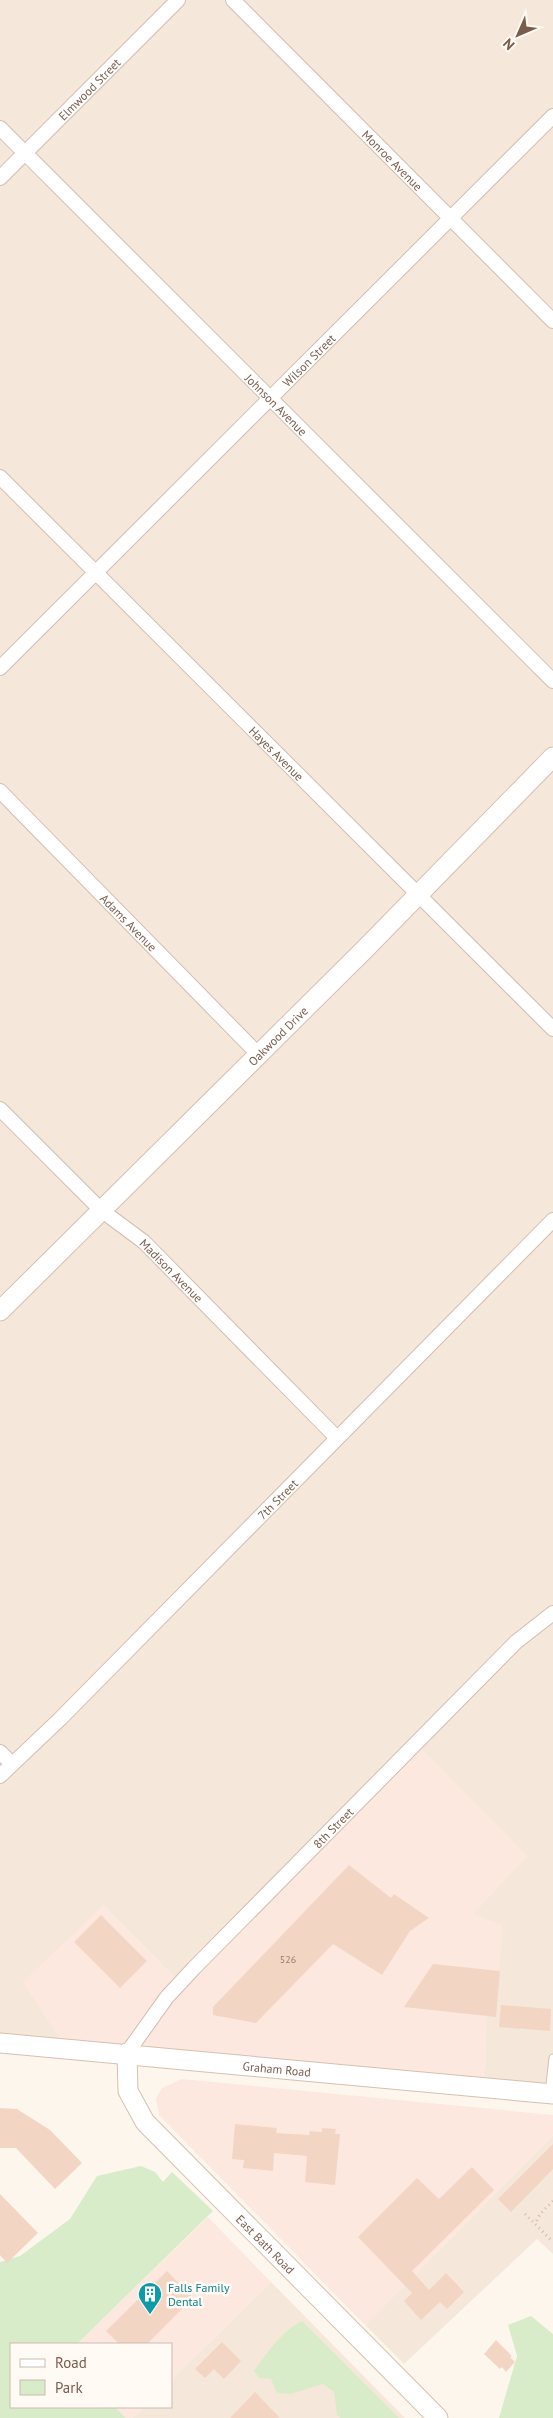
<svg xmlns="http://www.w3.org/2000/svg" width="553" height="2418" viewBox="0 0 553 2418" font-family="'PT Sans',sans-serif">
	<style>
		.residential { fill: #f5e8da }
		.commercial { fill: #fde8e0 }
		.green { fill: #d8ecc9 }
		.building { fill: #f3d5c3 }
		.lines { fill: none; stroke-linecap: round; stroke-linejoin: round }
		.lane-casing { stroke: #d1beb0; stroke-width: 9 }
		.street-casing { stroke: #d1beb0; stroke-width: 16 }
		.secondary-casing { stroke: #d6c0b0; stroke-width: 21 }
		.path { stroke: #d9b8a5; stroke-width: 3; stroke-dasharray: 1 4; stroke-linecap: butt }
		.lane { stroke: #fff; stroke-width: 7 }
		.street { stroke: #fff; stroke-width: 14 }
		.secondary { stroke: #fff; stroke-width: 19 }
		.labels { text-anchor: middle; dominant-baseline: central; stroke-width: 5; stroke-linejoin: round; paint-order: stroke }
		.number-label { font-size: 10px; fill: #987a6a }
		.street-label { font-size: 12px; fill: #7a5c4d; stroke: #fffaf3 }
		.culture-label { font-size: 12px; fill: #0d838f; stroke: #fffaf3; text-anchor: start }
	</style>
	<rect width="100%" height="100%" fill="#fdf6ec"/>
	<g class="residential">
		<path d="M 0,0 L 553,0 L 553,2094 L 482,2087 L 486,2055 L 485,2016 L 180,1982 L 66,2048 L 0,2043 Z"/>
		<path d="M 553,2135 L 553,2254 L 537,2239 L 404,2364 L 365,2325 Z"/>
		<path d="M 271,2282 L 405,2418 L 132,2418 L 144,2407 L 171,2407 L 171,2380 Z"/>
	</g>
	<g class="commercial">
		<path d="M 416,1743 L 527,1856 L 473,1914 L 502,1925 L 496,2017 L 485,2016 L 486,2055 L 482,2087 L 66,2048 L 23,1982 L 104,1905 L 180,1982 Z"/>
		<path d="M 182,2079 L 553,2115 L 553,2135 L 365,2325 L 159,2115 L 156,2098 L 162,2088 Z"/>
		<path d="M 208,2217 L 271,2282 L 171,2380 L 171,2344 L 77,2344 Z"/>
		<path d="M 115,2407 L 144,2407 L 132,2418 L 126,2418 Z"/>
	</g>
	<g class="green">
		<path d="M 141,2166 L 155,2172 L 163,2182 L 172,2172 L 213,2211 L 77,2344 L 11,2344 L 11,2407 L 115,2407 L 126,2418 L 0,2418 L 0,2262 L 20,2256 L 70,2219 L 97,2176 Z"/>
		<path d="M 531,2316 L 553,2334 L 553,2418 L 499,2418 L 517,2356 L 508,2325 Z"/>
		<path d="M 302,2321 L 399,2418 L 341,2418 L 337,2415 L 334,2392 L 323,2384 L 291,2394 L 277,2393 L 271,2379 L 259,2378 L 254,2371 C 267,2353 282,2331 302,2321 Z"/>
	</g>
	<g class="building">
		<path d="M 349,1865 L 391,1898 L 394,1894 L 429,1918 L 410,1931 L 382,1975 L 333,1944 L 256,2023 L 213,2015 L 213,2007 Z"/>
		<path d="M 101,1915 L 147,1961 L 120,1988 L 74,1942 Z"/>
		<path d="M 433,1964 L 500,1971 L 496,2017 L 404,2007 Z"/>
		<path d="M 501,2005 L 551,2009 L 550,2031 L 499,2027 Z"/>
		<path d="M 0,2108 L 17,2109 L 50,2130 L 82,2163 L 55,2189 L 16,2148 L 0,2148 Z"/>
		<path d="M 235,2124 L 277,2128 L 276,2133 L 309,2135 L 310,2131 L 322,2132 L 322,2128 L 336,2129 L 335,2134 L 340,2134 L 335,2185 L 305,2182 L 307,2156 L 274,2153 L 273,2171 L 243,2168 L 244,2160 L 232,2159 Z"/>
		<path d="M 553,2144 L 553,2169 L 511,2212 L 498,2199 Z"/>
		<path d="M 472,2167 L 494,2190 L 412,2271 L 429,2290 L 446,2273 L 464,2292 L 447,2309 L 440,2302 L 421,2320 L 404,2301 L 412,2293 L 358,2237 L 417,2178 L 439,2199 Z"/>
		<path d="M 0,2194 L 38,2233 L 7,2263 L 0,2255 Z"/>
		<path d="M 167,2271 L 193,2298 L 147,2344 L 119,2344 L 106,2331 Z"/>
		<path d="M 496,2340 L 512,2356 L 510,2357 L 515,2362 L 506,2372 L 502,2367 L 500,2369 L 484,2354 Z"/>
		<path d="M 222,2342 L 241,2361 L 224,2379 L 214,2369 L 205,2378 L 195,2369 Z"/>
		<path d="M 255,2392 L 280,2418 L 230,2418 Z"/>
	</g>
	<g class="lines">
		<g class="lane-casing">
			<path id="lane" d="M 549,2093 L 553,2058"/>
		</g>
		<g class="street-casing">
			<g id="street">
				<path id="s1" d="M 233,0 L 553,321"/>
				<path id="s2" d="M 0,128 L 553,681"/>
				<path id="s3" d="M 0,178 L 178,0"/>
				<path id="s4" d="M 0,477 L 553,1029"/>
				<path id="s5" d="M 0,668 L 553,116"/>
				<path id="s6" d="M 0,791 L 258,1054"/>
				<path id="s7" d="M 0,1109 L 101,1210 L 144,1242 L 337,1438"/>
				<path d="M 0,1752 L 11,1763"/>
				<path id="s8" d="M 0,1776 L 60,1719 L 553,1220"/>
				<path id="s9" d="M 127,2053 L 167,1997 L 194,1968 L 516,1642 L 553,1613"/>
			</g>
		</g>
		<g class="secondary-casing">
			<g id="secondary">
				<path id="s10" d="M 0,1311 L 365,949 L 553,757"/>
				<path id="s11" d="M 0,2043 L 553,2094"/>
				<path id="s12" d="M 127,2053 L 128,2091 L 145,2122 L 438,2418"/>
			</g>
		</g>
		<g class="path">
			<path d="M 553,2201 L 540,2214 L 535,2224 L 553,2242"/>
			<path d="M 525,2214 L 535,2224"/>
		</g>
		<use href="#lane" class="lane"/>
		<use href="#street" class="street"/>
		<use href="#secondary" class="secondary"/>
	</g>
	<defs>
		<g id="building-pin" transform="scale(1.25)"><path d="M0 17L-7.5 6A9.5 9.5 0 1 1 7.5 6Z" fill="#0f9aa8" stroke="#fffaf3"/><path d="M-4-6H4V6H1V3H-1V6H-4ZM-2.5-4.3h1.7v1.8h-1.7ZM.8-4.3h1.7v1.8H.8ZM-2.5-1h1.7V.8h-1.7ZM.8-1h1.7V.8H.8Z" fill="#fff"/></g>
	</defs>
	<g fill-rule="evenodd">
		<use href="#building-pin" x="150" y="2294"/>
	</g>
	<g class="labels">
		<g class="number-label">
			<text x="288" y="1959">526</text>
		</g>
		<g class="street-label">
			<text stroke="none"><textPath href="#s3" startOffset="126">Elmwood Street</textPath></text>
			<text stroke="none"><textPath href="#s1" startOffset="226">Monroe Avenue</textPath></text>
			<text stroke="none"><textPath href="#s5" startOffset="436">Wilson Street</textPath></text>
			<text stroke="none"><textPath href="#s2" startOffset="391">Johnson Avenue</textPath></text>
			<text stroke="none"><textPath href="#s4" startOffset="391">Hayes Avenue</textPath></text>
			<text stroke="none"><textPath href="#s6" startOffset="184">Adams Avenue</textPath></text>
			<text stroke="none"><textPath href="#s10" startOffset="391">Oakwood Drive</textPath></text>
			<text stroke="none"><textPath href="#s7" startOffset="236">Madison Avenue</textPath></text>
			<text stroke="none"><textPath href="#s8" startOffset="392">7th Street</textPath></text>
			<text stroke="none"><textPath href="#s9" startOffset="306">8th Street</textPath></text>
			<text stroke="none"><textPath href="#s11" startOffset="278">Graham Road</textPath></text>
			<text stroke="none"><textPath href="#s12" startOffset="245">East Bath Road</textPath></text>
		</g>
		<g class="culture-label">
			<text x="168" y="2287">Falls Family<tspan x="168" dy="14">Dental</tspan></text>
		</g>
	</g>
	<rect x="10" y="2343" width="162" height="65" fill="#fffaf3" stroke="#cabbb1"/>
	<rect x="20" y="2359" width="25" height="8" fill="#ffffff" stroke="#cabbb1"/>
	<text x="55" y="2368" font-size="15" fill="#7a5c4d">Road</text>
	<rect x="20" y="2380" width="25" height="15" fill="#d8ecc9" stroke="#cabbb1"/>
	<text x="55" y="2393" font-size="15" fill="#7a5c4d">Park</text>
	<g transform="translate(518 35) rotate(225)" stroke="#fffaf3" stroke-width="4" paint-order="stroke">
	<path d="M0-4L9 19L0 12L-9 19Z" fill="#7a5c4d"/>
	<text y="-8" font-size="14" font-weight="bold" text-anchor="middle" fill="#7a5c4d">N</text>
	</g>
</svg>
